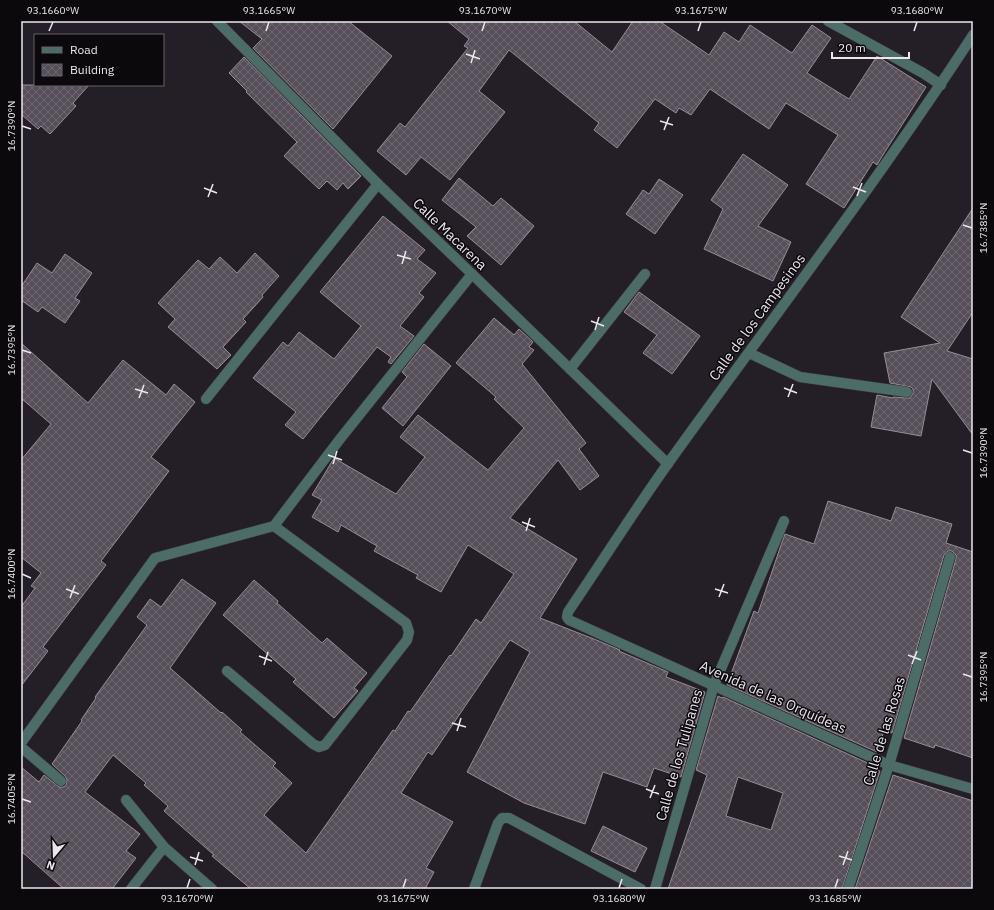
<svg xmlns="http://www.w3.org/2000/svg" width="994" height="910" viewBox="0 0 994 910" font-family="'IBM Plex Sans',sans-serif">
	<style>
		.building { fill: url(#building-cross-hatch); stroke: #958d99; fill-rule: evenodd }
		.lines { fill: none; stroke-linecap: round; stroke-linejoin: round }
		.service-casing { stroke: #403a43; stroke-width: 11 }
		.minor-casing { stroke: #403a43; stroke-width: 11 }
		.service { stroke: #4c6d67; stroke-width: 10 }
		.minor { stroke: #4c6d67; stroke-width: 10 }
		.ticks { fill: none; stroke: #ebe7ed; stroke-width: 1.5 }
		.labels { text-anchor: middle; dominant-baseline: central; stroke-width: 3; stroke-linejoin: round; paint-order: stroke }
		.street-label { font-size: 14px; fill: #ebe7ed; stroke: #0c090d }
		.neatline { fill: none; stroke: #ebe7ed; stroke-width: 1.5 }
		.ticks-label { font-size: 10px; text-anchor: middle; fill: #ebe7ed }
	</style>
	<defs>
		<pattern id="building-cross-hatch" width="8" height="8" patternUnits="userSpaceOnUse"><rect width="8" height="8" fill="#564f5a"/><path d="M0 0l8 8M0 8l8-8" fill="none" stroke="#6e6872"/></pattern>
	</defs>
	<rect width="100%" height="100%" fill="#241e27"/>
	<g class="building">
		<path d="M 239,21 L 348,21 L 392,56 L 333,129 L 253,48 L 262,39 Z"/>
		<path d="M 447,21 L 574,21 L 612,52 L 633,21 L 659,21 L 709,55 L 724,32 L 739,42 L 750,25 L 792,53 L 812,25 L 831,38 L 807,73 L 849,99 L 877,56 L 926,87 L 881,158 L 877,165 L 873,162 L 844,208 L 806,184 L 838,135 L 786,103 L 769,129 L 710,89 L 691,115 L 679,108 L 676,113 L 655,99 L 617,148 L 594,130 L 599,123 L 509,50 L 479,91 L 505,112 L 450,180 L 421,157 L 406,175 L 377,151 L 400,123 L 405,127 L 468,48 L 464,46 L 469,39 Z"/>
		<path d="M 244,57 L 361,176 L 348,189 L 343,183 L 337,190 L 327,181 L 319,189 L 284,156 L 297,142 L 246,92 L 247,91 L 229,73 Z"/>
		<path d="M 21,85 L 89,85 L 73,103 L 76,106 L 50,134 L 41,126 L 38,129 L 21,114 Z"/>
		<path d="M 743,154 L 788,185 L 758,226 L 791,242 L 773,281 L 704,249 L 723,209 L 711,200 Z"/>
		<path d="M 459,178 L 493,206 L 501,198 L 534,226 L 501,265 L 467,236 L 476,227 L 442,200 Z"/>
		<path d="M 659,179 L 683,195 L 655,234 L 626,214 L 643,190 L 649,194 Z"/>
		<path d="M 973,208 L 973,312 L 947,351 L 973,359 L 973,435 L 932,379 L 921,436 L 871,427 L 877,395 L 893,398 L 893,397 L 906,398 L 910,398 L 913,393 L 913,389 L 911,387 L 890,383 L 884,353 L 940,343 L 901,317 Z"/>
		<path d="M 383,216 L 425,250 L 417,259 L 436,273 L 419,293 L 424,297 L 400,326 L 414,336 L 391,364 L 388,362 L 391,357 L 377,347 L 303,439 L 285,425 L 296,412 L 253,378 L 283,342 L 288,346 L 299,332 L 334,359 L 361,326 L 320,292 Z"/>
		<path d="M 255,253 L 279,276 L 262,295 L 263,297 L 243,319 L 246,322 L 223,347 L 231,355 L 217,369 L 168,327 L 175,319 L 158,303 L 198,260 L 209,269 L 220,257 L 237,273 Z"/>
		<path d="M 65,254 L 92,273 L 75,298 L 80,301 L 65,323 L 42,307 L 38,312 L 21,300 L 21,287 L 37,263 L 52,273 Z"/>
		<path d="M 639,292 L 700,336 L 672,374 L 643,353 L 657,335 L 624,312 Z"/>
		<path d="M 494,318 L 514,335 L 519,329 L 533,342 L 529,347 L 534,350 L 522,364 L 586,443 L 579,449 L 599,476 L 580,490 L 558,460 L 510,518 L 577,559 L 540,618 L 594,639 L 620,650 L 619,651 L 668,672 L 666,677 L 705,692 L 681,777 L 654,768 L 647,787 L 603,772 L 585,824 L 524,803 L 467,772 L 530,652 L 510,640 L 432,755 L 428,752 L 401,793 L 453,822 L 426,868 L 434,872 L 425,889 L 251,889 L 212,856 L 214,855 L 164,811 L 168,806 L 144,785 L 146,783 L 113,755 L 85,792 L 140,834 L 126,851 L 136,858 L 112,889 L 64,889 L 21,851 L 21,767 L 39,782 L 44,775 L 59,787 L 64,787 L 66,785 L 67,779 L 65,776 L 52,764 L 82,721 L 81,720 L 96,698 L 95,697 L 147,625 L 137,617 L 150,599 L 161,607 L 182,579 L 216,603 L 170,668 L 221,713 L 222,712 L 242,730 L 240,732 L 276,763 L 273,766 L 292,783 L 264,815 L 306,853 L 393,730 L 395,731 L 408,711 L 410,712 L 450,655 L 451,656 L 476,619 L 481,623 L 514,574 L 468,545 L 441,592 L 416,578 L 418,575 L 374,551 L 377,546 L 341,525 L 338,532 L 312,517 L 322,500 L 312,495 L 334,458 L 396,494 L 425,457 L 400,437 L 418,415 L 488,470 L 524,428 L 494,399 L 496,397 L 456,363 Z"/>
		<path d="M 21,343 L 88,403 L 123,360 L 166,395 L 174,384 L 195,402 L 151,457 L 169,471 L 101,561 L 106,565 L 43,647 L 48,651 L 21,686 L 21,607 L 35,588 L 31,586 L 41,573 L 21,557 L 21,460 L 51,424 L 21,398 Z"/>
		<path d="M 424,344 L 451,366 L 403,426 L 382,408 L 407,377 L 402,372 Z"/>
		<path d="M 828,501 L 891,521 L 896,507 L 952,524 L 946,543 L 973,552 L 973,758 L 935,745 L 934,748 L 904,738 L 956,559 L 956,555 L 952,551 L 948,551 L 944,555 L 892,733 L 884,731 L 877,752 L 727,685 L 754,611 L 758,613 L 780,548 L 785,534 L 814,544 Z"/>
		<path d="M 254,580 L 278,601 L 277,603 L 322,643 L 327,638 L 367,673 L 354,688 L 358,691 L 334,718 L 293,682 L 296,679 L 223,615 Z"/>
		<path d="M 718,696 L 722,698 L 723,697 L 872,765 L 871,768 L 880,771 L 842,889 L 668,889 L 707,775 L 696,770 ZM 738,777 L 783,793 L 771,830 L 726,816 Z"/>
		<path d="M 893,775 L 973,801 L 973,889 L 855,889 Z"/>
		<path d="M 603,826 L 647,848 L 635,872 L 591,851 Z"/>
	</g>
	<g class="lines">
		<g class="service-casing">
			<g id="service">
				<path d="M 749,353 L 800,377 L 907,392"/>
				<path d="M 570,369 L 645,274"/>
			</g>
		</g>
		<g class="minor-casing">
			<g id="minor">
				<path d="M 217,21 L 378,184 L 472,274 L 668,464"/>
				<path d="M 828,21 L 923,73 L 941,85"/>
				<path d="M 973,35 C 878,181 771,320 669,462 C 634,511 602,562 568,612 L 567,617 L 569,620 L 889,765 L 973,789"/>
				<path d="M 206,399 L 378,184"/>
				<path d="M 227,671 L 313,744 L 319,747 L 325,745 L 407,640 L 409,632 L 406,623 L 274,526"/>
				<path d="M 21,743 L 155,558 L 274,526 L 340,439 L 472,274"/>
				<path d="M 21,747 L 61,781"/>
				<path d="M 126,800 L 164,847 L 212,889"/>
				<path d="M 131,889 L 164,847"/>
				<path d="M 474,889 L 498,823 L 502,818 L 509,818 L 641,889"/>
				<path d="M 655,889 L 714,685 L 784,521"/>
				<path d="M 848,889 L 889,765 L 950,557"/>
			</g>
		</g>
		<use href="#service" class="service"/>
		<use href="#minor" class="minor"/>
	</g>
	<path class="ticks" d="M 49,31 L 53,22M 266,31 L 269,22M 482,31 L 485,22M 698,31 L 701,22M 914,31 L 917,22M 466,54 L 480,59M 471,63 L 475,50M 660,121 L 673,125M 22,126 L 31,129M 664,130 L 669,117M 853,187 L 866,192M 204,188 L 217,193M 857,196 L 862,183M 208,197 L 213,184M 963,225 L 972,228M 397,255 L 411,259M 402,264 L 406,251M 591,321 L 604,326M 595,330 L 599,317M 22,350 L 31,353M 784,388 L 797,393M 135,389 L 148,393M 788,397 L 793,384M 139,398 L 144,385M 963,450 L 972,453M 328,455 L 342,460M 333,464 L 337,451M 522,522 L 535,527M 526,531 L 530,518M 22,574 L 31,578M 66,589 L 79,594M 715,589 L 728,593M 719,597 L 724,584M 70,598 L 75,585M 908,655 L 921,660M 259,656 L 272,661M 912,664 L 917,651M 264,665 L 268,652M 963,674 L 972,677M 452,723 L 466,727M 457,731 L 461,718M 646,789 L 659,794M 650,798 L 655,785M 22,799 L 31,802M 839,856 L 852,860M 190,857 L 203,861M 195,865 L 199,852M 843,865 L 848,851M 187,888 L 190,879M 403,888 L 406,879M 619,888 L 622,879M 835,888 L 838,879"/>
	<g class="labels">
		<g class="street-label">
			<text transform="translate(450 234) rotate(44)">Calle Macarena</text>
			<text transform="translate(757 317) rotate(-54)">Calle de los Campesinos</text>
			<text transform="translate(773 697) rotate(24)">Avenida de las Orquídeas</text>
			<text transform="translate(884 731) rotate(-73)">Calle de las Rosas</text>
			<text transform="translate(679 755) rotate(-74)">Calle de los Tulipanes</text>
		</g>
	</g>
	<rect width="994" height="910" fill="none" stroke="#0c090d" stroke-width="44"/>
	<rect x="34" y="34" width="130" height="52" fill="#0c090d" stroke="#656267"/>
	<rect x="42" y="47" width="20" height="6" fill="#4c6d67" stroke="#656267"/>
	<text x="70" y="54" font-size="12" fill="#ebe7ed">Road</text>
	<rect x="42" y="64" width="20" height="12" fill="url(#building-cross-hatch)" stroke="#656267"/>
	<text x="70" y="74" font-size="12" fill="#ebe7ed">Building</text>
	<g transform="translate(54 856) rotate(199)" stroke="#0c090d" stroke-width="3" paint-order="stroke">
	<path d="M0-3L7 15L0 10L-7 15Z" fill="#ebe7ed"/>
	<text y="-6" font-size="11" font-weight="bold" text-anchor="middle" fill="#ebe7ed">N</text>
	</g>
	<path d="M832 52v6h77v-6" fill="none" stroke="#ebe7ed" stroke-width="2"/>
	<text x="838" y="52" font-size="12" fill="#ebe7ed" stroke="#0c090d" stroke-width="3" paint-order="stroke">20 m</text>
	<rect x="22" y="22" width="950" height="866" class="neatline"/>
	<g class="ticks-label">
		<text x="53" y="14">93.1660°W</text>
		<text x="269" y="14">93.1665°W</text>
		<text x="485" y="14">93.1670°W</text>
		<text x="701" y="14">93.1675°W</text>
		<text x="917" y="14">93.1680°W</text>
		<text transform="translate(11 126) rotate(-90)" y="4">16.7390°N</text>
		<text transform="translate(983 228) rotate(-90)" y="4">16.7385°N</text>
		<text transform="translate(11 350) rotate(-90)" y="4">16.7395°N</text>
		<text transform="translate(983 453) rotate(-90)" y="4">16.7390°N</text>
		<text transform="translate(11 574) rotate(-90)" y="4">16.7400°N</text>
		<text transform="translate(983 677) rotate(-90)" y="4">16.7395°N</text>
		<text transform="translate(11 799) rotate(-90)" y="4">16.7405°N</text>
		<text x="187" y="902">93.1670°W</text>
		<text x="403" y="902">93.1675°W</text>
		<text x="619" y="902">93.1680°W</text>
		<text x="835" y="902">93.1685°W</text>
	</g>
</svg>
